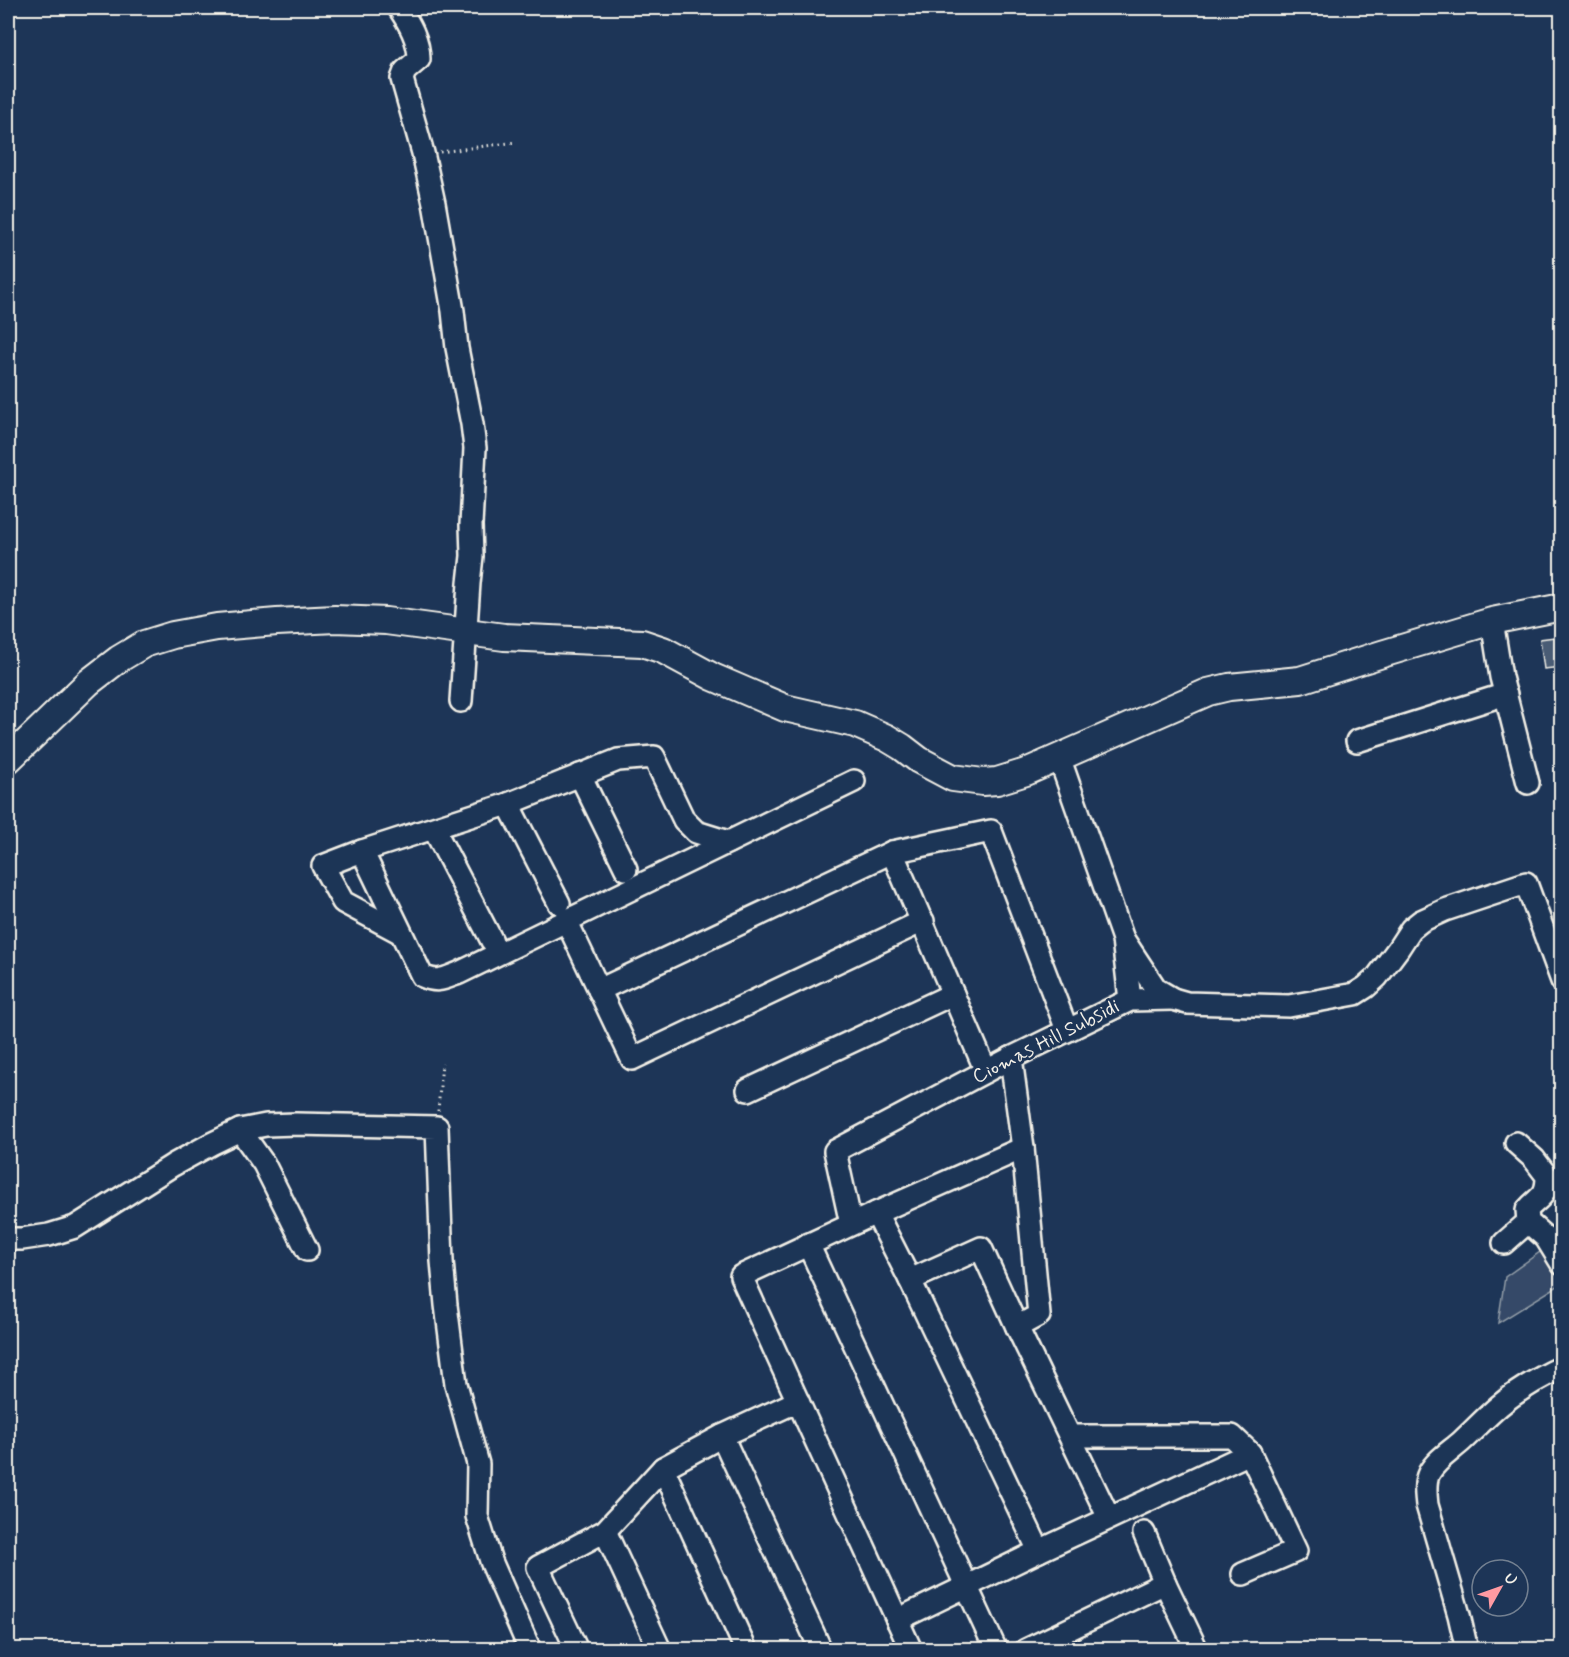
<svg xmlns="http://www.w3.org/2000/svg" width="1569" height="1657" viewBox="0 0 1569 1657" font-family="Mynerve,sans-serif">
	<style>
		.green { fill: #354a67; stroke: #949ea8; stroke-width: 1.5 }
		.building { fill: #485b74; stroke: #f4f1e8; stroke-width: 1.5 }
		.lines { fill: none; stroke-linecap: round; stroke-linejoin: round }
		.minor-casing { stroke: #f4f1e8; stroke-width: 26 }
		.tertiary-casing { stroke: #f4f1e8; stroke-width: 30 }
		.path { stroke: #f4f1e8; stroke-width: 3; stroke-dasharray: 1.5 4.5; stroke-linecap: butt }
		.minor { stroke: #1d3557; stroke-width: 21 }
		.tertiary { stroke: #1d3557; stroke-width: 26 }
		.labels { text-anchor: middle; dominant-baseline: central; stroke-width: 5; stroke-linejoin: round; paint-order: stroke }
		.street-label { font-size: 20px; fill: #f4f1e8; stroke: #1d3557 }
	</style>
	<rect width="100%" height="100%" fill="#1d3557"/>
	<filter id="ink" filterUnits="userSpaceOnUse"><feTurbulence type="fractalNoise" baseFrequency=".0167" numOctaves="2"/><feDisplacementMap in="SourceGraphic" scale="12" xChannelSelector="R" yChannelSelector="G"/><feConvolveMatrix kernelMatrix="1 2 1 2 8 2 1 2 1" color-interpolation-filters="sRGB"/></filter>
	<g filter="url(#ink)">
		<path class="green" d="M 1561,1237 L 1561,1284 L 1498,1323 L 1505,1277 Z"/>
		<path class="building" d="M 1562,636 L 1562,667 L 1544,669 L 1540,639 Z"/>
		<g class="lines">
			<g class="minor-casing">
				<g id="minor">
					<path d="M 399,8 C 409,23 419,40 419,59 L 405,71 L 402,79 L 423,153 L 434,203 L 453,311 L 457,348 L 472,424 L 475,448 L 471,525 L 472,556 L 469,583 L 461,701"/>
					<path d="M 1492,621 L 1501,677 L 1528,783"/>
					<path d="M 1357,741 L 1506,694"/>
					<path d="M 1059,757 L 1123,939 L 1130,1000"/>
					<path d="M 580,775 L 626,869"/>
					<path d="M 508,804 L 559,903"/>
					<path d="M 434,829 L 492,941"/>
					<path d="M 362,851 L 422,976 C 438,983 443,979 459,973 L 854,781"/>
					<path d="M 892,852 L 986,1071"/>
					<path d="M 566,920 L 632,1059 L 923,921"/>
					<path d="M 401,933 L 343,902 L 323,866 L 362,851 L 508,804 L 618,760 L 654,757 L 684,820 L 696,832 L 728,842"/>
					<path d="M 1123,939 L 1156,989 L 1173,999 L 1187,1003 L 1289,1006 L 1355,994 L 1366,987 L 1377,977 L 1398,949 L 1411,929 L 1421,921 L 1445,910 L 1526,883 L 1562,981"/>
					<path d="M 599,990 L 892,852 L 991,831 L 1067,1030"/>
					<path d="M 1011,1058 L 1023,1148 L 1039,1315 L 1017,1327 L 981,1248 L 910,1280 L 1039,1551"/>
					<path d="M 748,1090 L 953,994"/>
					<path d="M 240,1130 L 264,1164 L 307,1250"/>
					<path d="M 1516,1143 L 1534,1159 L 1547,1176 C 1547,1198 1539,1196 1527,1210 L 1528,1222 L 1546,1238 L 1562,1264"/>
					<path d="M 876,1213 L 910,1280"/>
					<path d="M 851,1224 L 835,1151 L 1011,1058 L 1130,1000 L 1173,999"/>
					<path d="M 8,1239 L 22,1239 L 49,1235 L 75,1227 L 173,1165 L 211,1144 L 240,1130 L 266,1125 L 296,1124 L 437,1127 L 442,1261 L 446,1305 L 456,1384 L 478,1464 L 477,1516 L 491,1561 L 530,1650"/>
					<path d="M 1504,1243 L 1528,1222"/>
					<path d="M 808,1244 L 996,1650"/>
					<path d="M 1017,1327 L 1109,1518"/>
					<path d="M 722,1436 L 821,1650"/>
					<path d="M 1070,1436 L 1232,1436 L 1250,1453 L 1296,1551 L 1243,1574"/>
					<path d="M 663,1468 L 746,1650"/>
					<path d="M 605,1531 L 660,1650"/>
					<path d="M 1144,1533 L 1165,1583 L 1197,1650"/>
					<path d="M 897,1620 L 1039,1551 L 1250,1453"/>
					<path d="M 577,1650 L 538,1567 L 605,1531 L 663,1468 L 722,1436 L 798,1401"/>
					<path d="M 911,1650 L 741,1276 L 876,1213 L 1023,1148"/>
					<path d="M 1026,1650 L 1165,1583"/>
					<path d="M 1467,1650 L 1459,1615 L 1427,1505 C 1426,1495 1424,1483 1429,1473 C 1436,1460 1451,1451 1462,1441 C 1474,1430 1486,1417 1499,1406 C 1518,1390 1539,1378 1562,1367"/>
				</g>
			</g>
			<g class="tertiary-casing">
				<path id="tertiary" d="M 8,760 L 89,682 L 119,659 L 144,644 L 173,635 L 217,627 L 277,622 L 335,619 L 386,621 L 504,637 L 642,643 L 663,650 L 713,677 L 785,708 L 855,724 L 887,738 L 902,747 L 919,760 L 953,778 L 983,782 L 997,781 L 1026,772 L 1208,692 L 1229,687 L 1300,680 L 1382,654 L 1492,621 L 1562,607"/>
			</g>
			<g class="path">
				<path d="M 440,152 L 516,142"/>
				<path d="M 438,1111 L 442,1063"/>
			</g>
			<use href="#minor" class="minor"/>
			<use href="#tertiary" class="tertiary"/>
		</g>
	</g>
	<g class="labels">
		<g class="street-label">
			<text transform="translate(1046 1042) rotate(-27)">Ciomas Hill Subsidi</text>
		</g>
	</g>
	<rect width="1569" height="1657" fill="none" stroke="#1d3557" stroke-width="30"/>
	<rect x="15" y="15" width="1539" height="1627" fill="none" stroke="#f4f1e8" stroke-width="2" filter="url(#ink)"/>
	<g transform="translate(1500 1588) rotate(50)"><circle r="28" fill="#1d3557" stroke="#738091" stroke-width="1.5"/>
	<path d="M0-4.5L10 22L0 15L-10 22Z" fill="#ff9aa2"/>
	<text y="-9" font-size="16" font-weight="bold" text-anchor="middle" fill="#f4f1e8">U</text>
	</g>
</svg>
